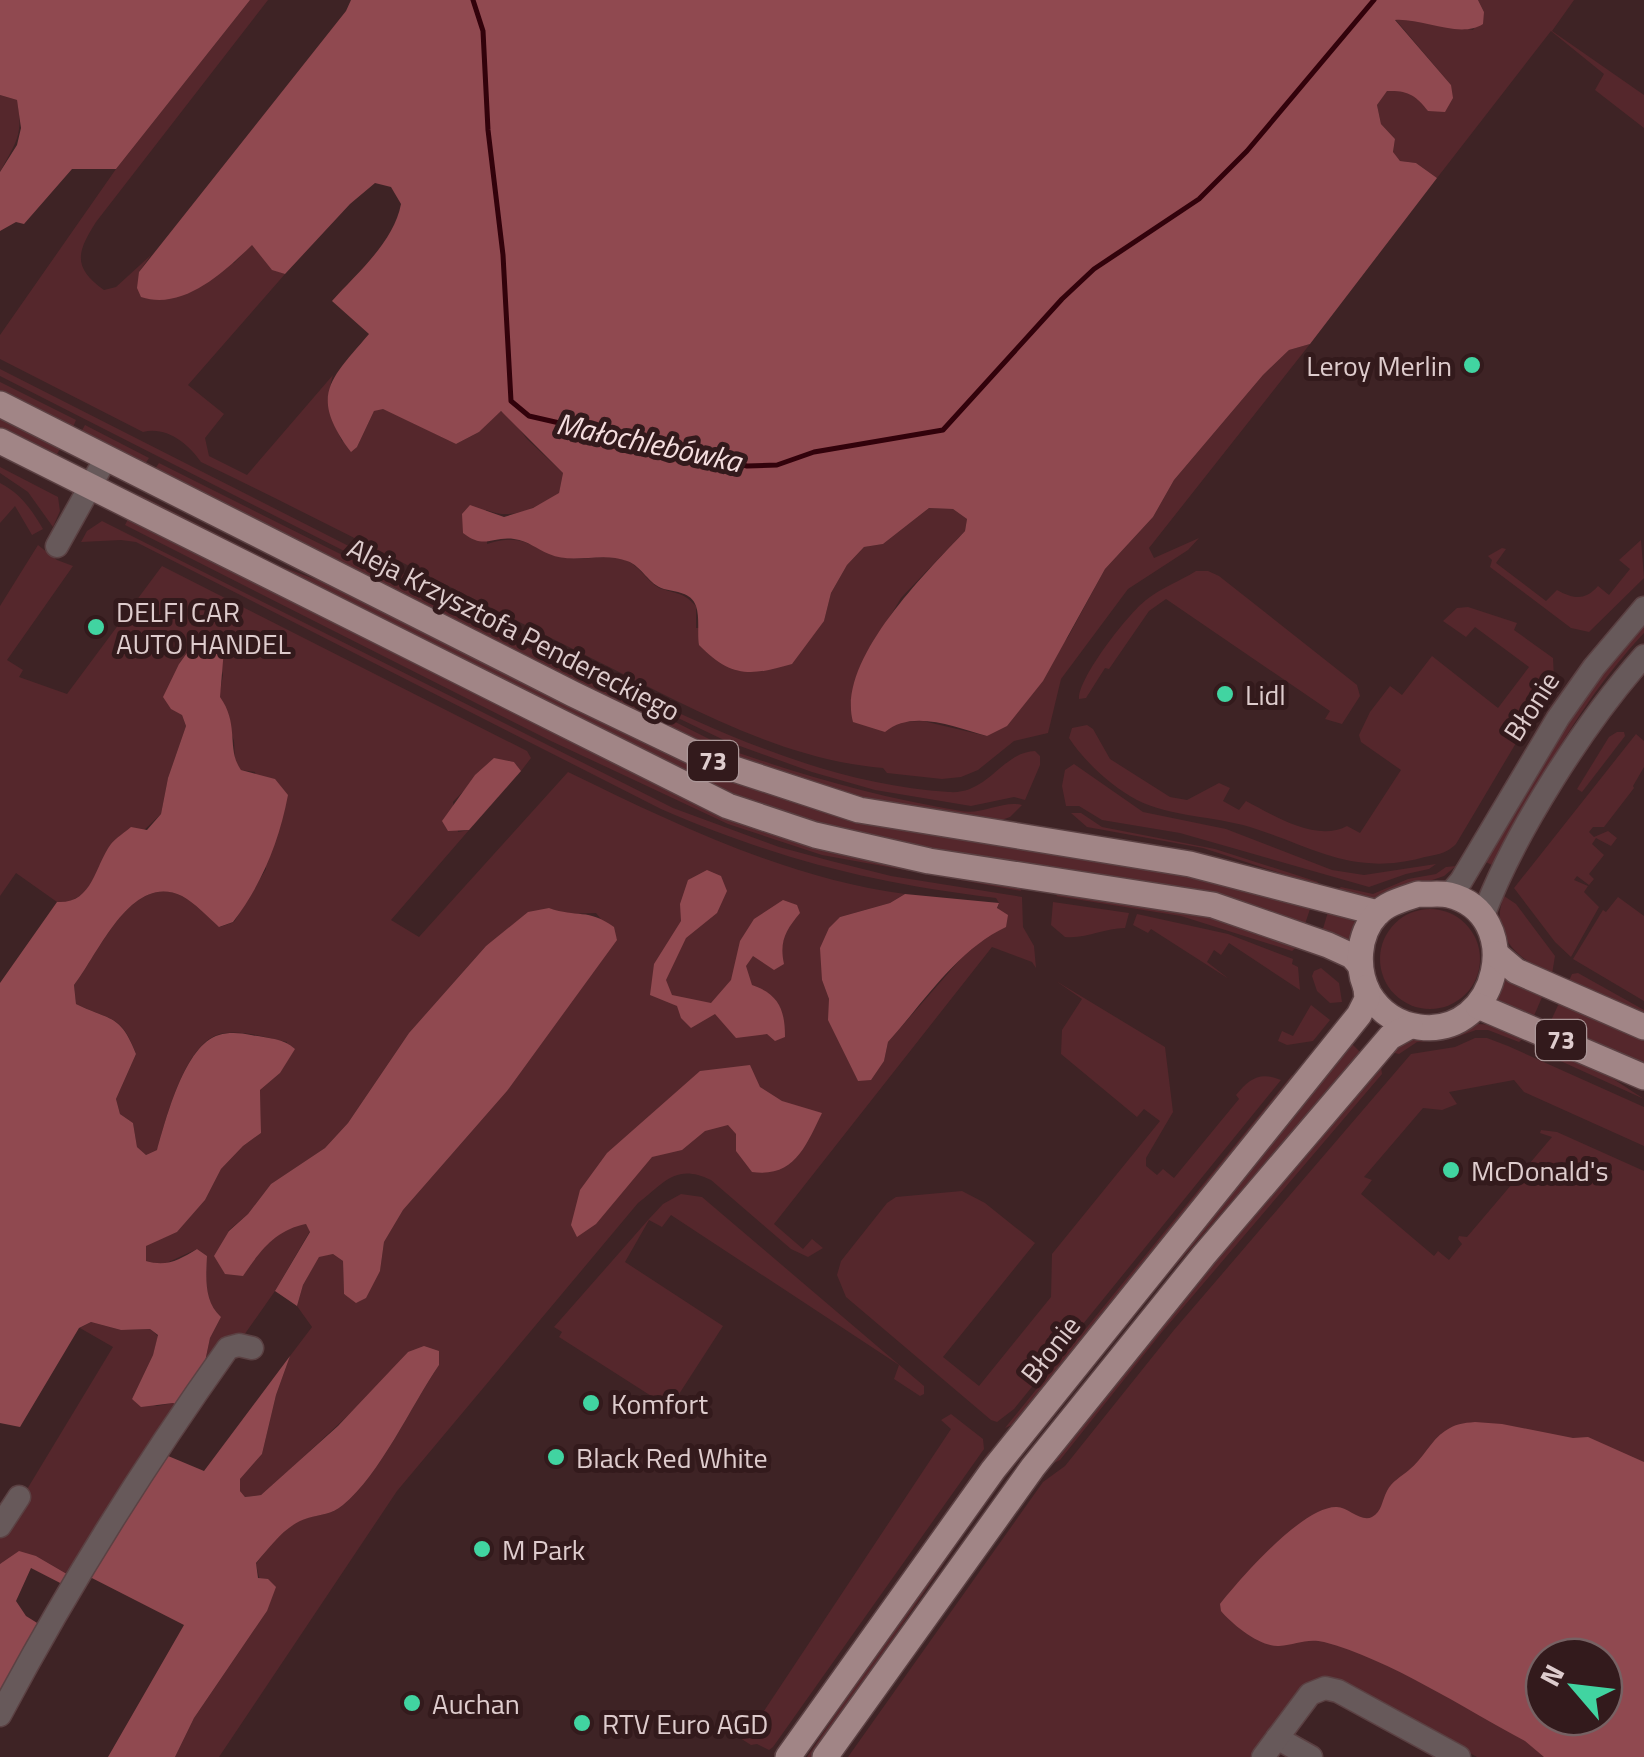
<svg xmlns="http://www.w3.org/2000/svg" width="1644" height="1757" viewBox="0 0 1644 1757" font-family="'Titillium Web',sans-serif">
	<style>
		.green { fill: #55272c; fill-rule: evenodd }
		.forest { fill: #904950; fill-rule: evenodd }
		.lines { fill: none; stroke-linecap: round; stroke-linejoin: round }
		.stream { stroke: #32020b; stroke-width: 5 }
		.minor-casing { stroke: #5b4143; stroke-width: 25 }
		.major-casing { stroke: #5b4143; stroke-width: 28 }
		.minor { stroke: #67595a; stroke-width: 22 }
		.major { stroke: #a18586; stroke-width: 25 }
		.poi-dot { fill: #41d4a1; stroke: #331a1c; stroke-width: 4 }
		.labels { text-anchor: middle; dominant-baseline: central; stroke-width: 10; stroke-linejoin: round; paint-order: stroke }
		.shield { fill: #331a1c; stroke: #ab9798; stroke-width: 2.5 }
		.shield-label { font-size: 25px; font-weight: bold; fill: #decccd }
		.poi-label { font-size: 28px; fill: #decccd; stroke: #331a1c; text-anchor: start }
		.street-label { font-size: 28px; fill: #decccd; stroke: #331a1c }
		.water-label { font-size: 30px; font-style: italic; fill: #f5dedf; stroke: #331a1c }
	</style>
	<rect width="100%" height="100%" fill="#3e2325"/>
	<g class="green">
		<path d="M 250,0 L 268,0 L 96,222 C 77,252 72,267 104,290 L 116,287 L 151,255 L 139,272 L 234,263 L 252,244 L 272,269 L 285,274 L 188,385 L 224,414 L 205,438 L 209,456 L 247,475 L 333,375 C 325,401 331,418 342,441 L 357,447 L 374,411 L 383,408 L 456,444 L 479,432 L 500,411 L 510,417 L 527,439 L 563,473 L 559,494 C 533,508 515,521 486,510 L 487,544 C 527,532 528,549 562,557 C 583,562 604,553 625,560 C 640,565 648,584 662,589 C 678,594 684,593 696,606 L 696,628 L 824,621 L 831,593 L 847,565 L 864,547 L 883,544 L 929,508 L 953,509 L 967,519 L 965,531 L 901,598 L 866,657 L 897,722 L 923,721 L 987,736 L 1068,637 L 1105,569 L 1153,517 L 1174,480 L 1263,375 L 1289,350 L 1310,344 L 1149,548 L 1154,558 L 1199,538 L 1188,550 L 1128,589 L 1061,679 L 1048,733 L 1014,741 L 978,770 L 961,777 L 942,779 L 887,773 L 883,768 C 777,759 681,702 587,656 C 458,592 330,524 201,462 C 188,443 166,426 143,432 L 0,359 L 0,335 L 116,169 Z"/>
		<path d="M 1478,0 L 1574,0 L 1552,31 L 1644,95 L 1644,128 L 1595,90 L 1604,74 L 1551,31 L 1437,178 L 1416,163 L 1400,161 L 1393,153 L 1395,139 L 1381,124 L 1377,105 L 1386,91 L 1404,90 L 1419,99 L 1451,85 L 1395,19 C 1420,19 1448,25 1473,30 L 1484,12 Z"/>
		<path d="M 0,95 L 17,100 C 24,135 16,142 0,172 Z"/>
		<path d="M 0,369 C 164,452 328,536 493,619 C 633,690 789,782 949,792 C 988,795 1002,752 1035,751 L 1040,756 L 1040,765 L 1025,800 L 1014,797 L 971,806 L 875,790 L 812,772 L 726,741 L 584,673 L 0,376 Z"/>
		<path d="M 0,382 L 76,420 L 73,427 L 0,390 Z"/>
		<path d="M 0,414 L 62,445 L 55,458 L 0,430 Z"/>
		<path d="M 85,425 L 149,458 L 145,464 L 81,432 Z"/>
		<path d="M 159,463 L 733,751 C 808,777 882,798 961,811 C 983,815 1003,800 1022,805 L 1010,817 L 996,822 L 860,799 L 722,754 L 155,469 Z"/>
		<path d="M 0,467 L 58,497 L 60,511 L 53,527 L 28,492 L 0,473 Z"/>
		<path d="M 0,483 C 21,494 31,509 43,529 L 32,535 L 15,506 L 0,523 Z"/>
		<path d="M 140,495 L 280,566 L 359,596 L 720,775 L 826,812 L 1142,865 L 1311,906 L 1305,924 L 1177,886 L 903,844 L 819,825 L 723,792 L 138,501 Z"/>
		<path d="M 128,519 L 668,790 L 1020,887 L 1021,891 L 822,855 L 728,824 L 551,741 L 125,525 Z"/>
		<path d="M 102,521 L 673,808 L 779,847 L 831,861 L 891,876 L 1022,897 L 1023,927 L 1034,946 L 1036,968 L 1032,962 L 992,947 L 774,1224 L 803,1249 L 812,1239 L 823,1248 L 808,1257 L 791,1249 L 711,1180 C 676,1163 665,1182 638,1203 L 397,1491 L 219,1757 L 175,1757 L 194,1718 L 267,1611 L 256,1564 C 269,1547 286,1524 307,1518 C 321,1514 331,1515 343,1505 C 380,1475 411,1406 439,1365 L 408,1352 L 370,1395 L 298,1462 L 261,1495 L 245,1497 L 240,1491 L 240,1479 L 262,1454 L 276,1395 L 290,1356 L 312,1327 L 297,1306 L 303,1285 L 319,1256 L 333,1254 L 343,1261 L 344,1295 L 380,1271 L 384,1242 L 403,1210 L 507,1091 L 617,939 L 596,913 L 565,914 L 549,908 L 486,946 L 409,1033 L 348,1123 L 325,1148 L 271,1184 L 248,1214 L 228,1231 L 260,1250 L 286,1228 L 306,1224 L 310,1231 L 275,1291 L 242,1338 L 202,1376 L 210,1338 L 221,1317 C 204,1301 206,1279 207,1256 L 197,1249 L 162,1265 L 146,1261 L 146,1245 L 177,1232 L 205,1200 L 221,1169 L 243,1146 L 261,1133 L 260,1090 L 280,1073 L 287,1042 C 267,1038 237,1028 217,1035 C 184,1047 166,1119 157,1150 L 146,1155 L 137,1147 L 133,1123 L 120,1114 L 116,1099 L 136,1054 C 121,1013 110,1021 76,1004 L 74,985 C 98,955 131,871 182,896 C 195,903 208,917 220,927 L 234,922 L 266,869 L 255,772 L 241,770 L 235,762 L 234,741 L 219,697 L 223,675 L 212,634 L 198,636 L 179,664 L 182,715 L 186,726 L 168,778 L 161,814 L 96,876 L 85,893 L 69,902 L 57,902 L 16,873 L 0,896 L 0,606 L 38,545 L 57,560 L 73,566 L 7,660 L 23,670 L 19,677 L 67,694 L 162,566 L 527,751 L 531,758 L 521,771 L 514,762 L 494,759 L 453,802 L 458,832 L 469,830 L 391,920 L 419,937 L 568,772 C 675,824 786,878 905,894 L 890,903 L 840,917 L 822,980 L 829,999 L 829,1020 L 858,1081 L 884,1061 L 888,1042 L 964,955 L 990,934 L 999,903 L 996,898 C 871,883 777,859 661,809 L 136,542 L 121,540 L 81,542 L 87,531 Z"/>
		<path d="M 1641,540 L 1644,578 L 1589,632 L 1571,628 L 1490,567 L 1492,560 L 1488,556 L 1502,548 L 1506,549 L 1496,563 L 1546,601 L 1557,590 C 1573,599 1585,601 1598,586 L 1609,595 L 1630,569 L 1619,560 Z"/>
		<path d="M 1196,571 L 1208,571 L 1219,576 L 1357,685 L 1360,696 L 1342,724 L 1325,719 L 1330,711 L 1166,599 L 1149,611 L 1109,669 L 1105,668 L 1086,698 L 1079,699 C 1078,678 1128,614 1146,600 C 1161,588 1180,581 1196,571 Z"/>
		<path d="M 1468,607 L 1517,623 L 1514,630 L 1553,658 L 1554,679 L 1456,844 C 1445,855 1436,854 1421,858 C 1352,876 1313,847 1250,827 C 1214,816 1170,817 1137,800 C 1112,787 1084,761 1069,738 L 1072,728 L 1087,725 L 1093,729 L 1110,759 L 1170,797 L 1187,800 L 1219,783 L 1230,788 L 1223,801 L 1239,810 L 1246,801 C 1273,815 1316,843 1347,826 L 1360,833 L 1401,770 L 1361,742 L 1359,735 L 1370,712 L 1390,686 L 1402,695 L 1432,656 L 1498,708 L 1529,667 L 1475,627 L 1466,637 L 1443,621 L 1457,608 Z"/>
		<path d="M 1644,624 L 1644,633 C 1580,701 1537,784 1494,866 L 1484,861 L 1592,686 Z"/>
		<path d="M 1617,732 L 1624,732 L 1625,736 L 1582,792 L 1577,789 L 1609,737 Z"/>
		<path d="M 1636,734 L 1644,741 L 1644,767 L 1633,786 L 1634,788 L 1604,827 L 1593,827 L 1589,832 L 1594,837 L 1608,831 L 1617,838 L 1611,846 L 1596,838 L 1592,844 L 1604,855 L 1589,874 L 1594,879 L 1589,885 L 1577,876 L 1574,880 L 1588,886 L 1584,892 L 1599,907 L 1571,957 L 1555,942 L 1514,888 Z"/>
		<path d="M 1074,764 L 1143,812 L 1226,829 L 1332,870 L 1364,875 L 1436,864 L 1429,869 L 1406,874 L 1369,887 L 1180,833 L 1102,820 L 1079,806 L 1066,806 L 1062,786 L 1065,770 Z"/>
		<path d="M 1071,813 L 1081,813 L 1102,827 L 1215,849 L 1318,882 L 1317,885 L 1203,848 L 1087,827 Z"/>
		<path d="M 1456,866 L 1444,876 L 1377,899 L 1335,892 L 1341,887 L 1373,894 L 1408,879 L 1436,874 L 1446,867 Z"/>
		<path d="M 1059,893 L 1208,915 L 1298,946 L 1292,951 L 1181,916 L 1056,896 Z"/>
		<path d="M 1504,896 L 1516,904 L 1555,956 L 1552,974 C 1520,961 1488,935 1504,896 Z"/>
		<path d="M 1618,897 L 1644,916 L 1644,1001 L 1573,959 L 1603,910 L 1606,912 Z"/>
		<path d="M 1053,902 L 1129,913 L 1125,928 C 1104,928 1087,939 1065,937 L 1051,925 Z"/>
		<circle cx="1430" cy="959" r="50"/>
		<path d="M 1328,912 L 1361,924 L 1356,944 L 1322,932 Z"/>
		<path d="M 1137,914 L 1228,934 L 1293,959 L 1292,964 L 1298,967 L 1300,990 L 1229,943 L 1221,955 L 1214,950 L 1207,962 L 1229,979 L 1151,929 L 1148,933 L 1133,925 Z"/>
		<path d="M 1321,968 L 1339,983 L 1342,1002 L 1330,1003 L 1317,991 L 1312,976 L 1314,971 Z"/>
		<path d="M 1578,973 L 1644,1010 L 1644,1016 L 1568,983 L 1572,974 Z"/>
		<path d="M 1504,978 L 1543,995 L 1533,1018 L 1494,1000 Z"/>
		<path d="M 1056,981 L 1165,1047 L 1173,1112 L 1146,1158 L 1146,1166 L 1157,1175 L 1163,1169 L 1174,1178 L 1239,1099 L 1236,1095 C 1249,1079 1260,1071 1281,1080 L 1014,1409 L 997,1422 L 991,1420 L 846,1297 L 837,1275 L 841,1261 L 887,1203 L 896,1197 L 962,1191 L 985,1203 L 1035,1243 L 943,1357 L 979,1386 L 1051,1297 L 1052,1254 L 1160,1121 L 1144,1109 L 1137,1117 L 1061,1054 L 1062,1030 L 1082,999 Z"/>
		<path d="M 1560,1001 L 1644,1038 L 1644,1067 L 1549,1025 Z"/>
		<path d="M 1311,1005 L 1330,1020 L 1313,1041 L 1287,1045 L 1278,1041 L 1282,1031 L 1293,1036 Z"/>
		<path d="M 1477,1024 L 1499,1025 L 1526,1036 L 1519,1042 L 1488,1030 L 1476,1030 L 1451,1039 L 1417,1042 L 1399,1054 L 1390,1052 C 1416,1033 1447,1030 1477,1024 Z"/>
		<path d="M 1475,1038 L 1487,1038 L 1508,1046 L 1644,1107 L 1644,1146 L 1524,1092 L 1514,1080 L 1449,1092 L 1457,1104 L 1442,1110 L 1423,1108 L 1364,1177 L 1372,1180 L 1361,1194 L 1434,1256 L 1438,1251 L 1449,1260 L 1462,1244 L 1458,1239 L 1459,1236 L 1467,1237 L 1552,1137 L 1540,1133 L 1541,1130 L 1557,1132 L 1644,1171 L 1644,1757 L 1477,1757 L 1339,1683 L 1304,1686 L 1252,1757 L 848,1757 L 1043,1482 L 1065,1466 L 1174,1330 L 1411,1054 L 1455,1047 ZM 1544,1657 L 1604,1657 L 1604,1717 L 1544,1717 Z"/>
		<path d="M 1351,1043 L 1361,1053 L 1136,1311 Z"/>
		<path d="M 1542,1044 L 1601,1071 L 1644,1099 L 1543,1053 Z"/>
		<path d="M 1381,1067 L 1382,1074 L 1162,1332 L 1060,1460 L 1043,1468 L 1058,1456 L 1206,1268 Z"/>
		<path d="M 1292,1075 L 1293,1078 L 1014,1424 L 1005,1428 Z"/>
		<path d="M 681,1194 L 702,1197 L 924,1386 L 924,1394 L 920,1396 L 894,1379 L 899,1365 L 671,1215 L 662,1227 L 649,1220 L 625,1262 L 723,1326 L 670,1408 L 559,1337 L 562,1332 L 554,1327 L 649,1219 L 663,1204 Z"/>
		<path d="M 91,1322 L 121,1330 L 150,1329 L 158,1336 L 153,1355 L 132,1399 L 157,1406 L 173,1403 L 182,1407 L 72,1577 L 36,1556 L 0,1564 L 0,1534 L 113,1347 L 80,1328 Z"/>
		<path d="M 951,1414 L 983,1439 L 984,1449 L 773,1747 L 769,1750 L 757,1744 L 751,1745 L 737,1736 L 738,1727 L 742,1725 L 752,1729 L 951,1429 L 941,1420 Z"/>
		<path d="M 990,1450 L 985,1460 L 778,1752 L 773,1755 Z"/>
		<path d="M 1004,1475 L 812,1757 L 807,1757 L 924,1583 Z"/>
	</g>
	<g class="forest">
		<path d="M 0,0 L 250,0 L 116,169 L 72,169 L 24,224 L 16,222 L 0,231 L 0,172 L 17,145 L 21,128 L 17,100 L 0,95 Z"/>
		<path d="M 351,0 L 1478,0 L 1484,12 L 1483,24 C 1460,39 1422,18 1395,20 L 1451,85 L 1453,98 L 1445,112 L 1428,111 C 1416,95 1407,90 1387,91 L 1377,105 L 1381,124 L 1395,139 L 1393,152 L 1400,161 L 1416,163 L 1437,178 L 1310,344 L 1289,350 L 1263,375 L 1174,480 L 1153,517 L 1105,569 L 1043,681 L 1007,726 L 987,736 C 955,727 912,709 885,732 L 853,722 C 836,660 926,573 965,531 L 967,519 L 953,509 L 929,508 L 883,544 L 864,547 L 847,565 L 831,593 L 824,621 L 792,664 C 751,676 731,678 699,645 C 697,634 700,617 696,606 C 691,592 676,592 664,589 C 649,585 642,566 627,561 C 601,551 574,565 549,554 C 536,549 529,541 514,539 C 492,536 485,550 463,533 L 462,514 L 470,505 L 504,517 L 533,508 L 559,493 L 563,473 L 501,411 L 479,432 L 456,444 L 383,409 L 374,411 L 357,447 L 351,452 C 308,395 331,379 369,334 L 332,301 C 357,273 394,242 401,204 L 391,187 L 375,183 L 350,204 L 285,274 L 272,270 L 252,245 C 224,272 183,311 141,297 L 137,288 L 139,272 L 346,11 Z"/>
		<path d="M 211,634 L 224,649 L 220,697 C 240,725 226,749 241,770 L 275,779 L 288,795 C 279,842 262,884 233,922 L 219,927 C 208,917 195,903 182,896 C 131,871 98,955 74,985 L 76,1004 C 110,1021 120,1013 136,1054 L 116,1099 L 120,1114 L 133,1123 L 137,1147 L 146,1155 L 157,1150 C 166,1119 185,1044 219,1035 C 229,1032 241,1033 251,1035 C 266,1038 283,1038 295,1049 L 280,1073 L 260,1090 L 261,1133 L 243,1146 L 221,1169 L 205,1200 L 177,1232 L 146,1246 L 146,1261 C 167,1267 179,1260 197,1249 L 207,1256 C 206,1279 204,1301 221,1317 L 210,1338 L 202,1376 L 182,1407 L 173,1403 L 141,1407 L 132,1399 L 153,1355 L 158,1335 L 150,1329 L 121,1330 L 91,1322 L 79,1328 L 20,1427 L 0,1423 L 0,983 L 57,902 C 93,904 94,867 111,844 C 116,838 125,832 131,827 L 147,830 L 161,814 L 168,778 L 186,726 L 182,715 L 171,709 L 163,697 L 179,664 L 199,636 Z"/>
		<path d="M 494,758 L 514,762 L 521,771 L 469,830 L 448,831 L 442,821 L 475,775 Z"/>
		<path d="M 707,870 L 721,876 L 727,891 L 717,913 L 686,938 L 666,980 L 672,995 L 711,1003 L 731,980 L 740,941 L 754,919 L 783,900 L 797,905 L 800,913 C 786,930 779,941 784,964 L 774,970 L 753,956 L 746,966 L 752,985 C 779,994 785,1010 785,1037 L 775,1041 L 767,1034 L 736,1038 L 715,1014 L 691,1028 L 681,1018 L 677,1006 L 650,995 L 654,964 L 681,921 L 680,904 L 688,880 Z"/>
		<path d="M 905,894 L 999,903 L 997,908 L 1008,915 L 1006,927 C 957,950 924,1002 888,1042 L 884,1061 L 871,1080 L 858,1081 L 828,1020 L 829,999 L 822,980 L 820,948 L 829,928 L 840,917 L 890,903 Z"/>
		<path d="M 549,908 C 577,918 588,908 614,927 L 617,940 L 507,1091 L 403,1210 L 384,1242 L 380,1271 L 366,1298 L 356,1303 L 344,1294 L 343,1261 L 333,1254 L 319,1257 L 303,1285 L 297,1306 L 275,1291 L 310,1232 L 306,1224 C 275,1230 260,1251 243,1276 L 225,1274 L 214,1256 L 229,1231 L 248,1214 L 271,1184 L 325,1148 L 348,1123 L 409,1033 L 486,946 L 528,912 Z"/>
		<path d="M 750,1065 L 760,1087 L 782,1101 L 822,1113 C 806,1145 795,1178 752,1172 L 736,1151 L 736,1134 L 728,1125 L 705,1131 L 682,1150 L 652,1157 L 596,1224 L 577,1237 L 571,1225 L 580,1190 L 607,1153 L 700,1071 Z"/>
		<path d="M 424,1346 L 439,1351 L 439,1365 C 411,1406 380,1475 343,1505 C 331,1515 321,1514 308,1518 C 286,1524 270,1547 256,1563 L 258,1578 L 268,1579 L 276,1587 L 267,1611 L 194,1718 L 175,1757 L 108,1757 L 184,1625 L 86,1575 L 161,1453 L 204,1471 L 290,1356 L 276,1395 L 262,1454 L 240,1479 L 240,1491 L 245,1497 L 261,1495 L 338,1426 L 408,1352 Z"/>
		<path d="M 1475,1422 L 1502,1424 L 1573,1438 L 1588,1437 L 1644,1462 L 1644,1757 L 1544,1757 L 1525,1741 C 1465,1709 1389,1659 1324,1642 C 1306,1638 1296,1645 1279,1646 C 1260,1647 1233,1625 1221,1611 L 1220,1604 C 1240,1579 1302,1507 1336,1507 C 1347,1506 1361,1523 1372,1517 C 1382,1512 1382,1500 1387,1491 C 1392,1481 1401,1477 1409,1470 C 1423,1459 1431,1440 1445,1431 C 1455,1424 1463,1423 1475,1422 ZM 1544,1657 L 1604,1657 L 1604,1717 L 1544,1717 Z"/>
		<path d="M 19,1551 L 36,1556 L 72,1577 L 66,1586 L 31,1568 L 16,1601 L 26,1616 L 42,1626 L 0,1707 L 0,1564 Z"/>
	</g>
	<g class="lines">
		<path class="stream" d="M 473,0 L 483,31 L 488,130 L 503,255 L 511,401 L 529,416 L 747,466 L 777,465 L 814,452 L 943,430 L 1062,299 L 1094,269 L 1199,199 L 1247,151 L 1374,0"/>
		<g class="minor-casing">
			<g id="minor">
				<path d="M 57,546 L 106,458"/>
				<path d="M 1449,895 L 1461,881 L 1558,718 L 1594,667 L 1644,608"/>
				<path d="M 1483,916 C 1514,833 1585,722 1644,656"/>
				<path d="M 0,1526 L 19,1497"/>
				<path d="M 0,1715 C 68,1587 144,1466 228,1348 L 239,1345 L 252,1348"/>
				<path d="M 1277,1738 L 1311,1757"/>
				<path d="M 1263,1757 L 1310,1694 L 1325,1688 L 1338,1691 L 1459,1757"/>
			</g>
		</g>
		<g class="major-casing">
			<g id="major">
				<path d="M 0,404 L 573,694 L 716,763 L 859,810 L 1190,864 L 1378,913"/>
				<path d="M 0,441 L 728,806 L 815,835 L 929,861 L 1213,905 L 1328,945 L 1352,956 L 1360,965"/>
				<path d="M 1418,894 C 1428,895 1440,893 1449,895 C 1526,914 1500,1038 1419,1027 C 1398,1024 1380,1012 1369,994 C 1356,970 1357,935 1377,914 C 1387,903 1404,899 1418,894 Z"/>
				<path d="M 1496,954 L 1516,971 L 1644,1027"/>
				<path d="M 1478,1006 L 1644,1077"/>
				<path d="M 788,1757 L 993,1470 L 1359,1015 L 1367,999 L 1366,988"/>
				<path d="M 825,1757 L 1033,1467 L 1204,1255 L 1390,1037 L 1410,1026"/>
			</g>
		</g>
		<use href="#minor" class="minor"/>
		<use href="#major" class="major"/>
	</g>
	<g class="poi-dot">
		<circle cx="1472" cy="365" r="10"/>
		<circle cx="96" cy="627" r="10"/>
		<circle cx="1225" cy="694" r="10"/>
		<circle cx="1451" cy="1170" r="10"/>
		<circle cx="591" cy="1403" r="10"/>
		<circle cx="556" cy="1457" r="10"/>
		<circle cx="482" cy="1549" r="10"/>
		<circle cx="412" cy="1703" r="10"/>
		<circle cx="582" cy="1723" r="10"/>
	</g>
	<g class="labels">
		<g class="shield">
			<rect x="688" y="741" width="50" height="40" rx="8"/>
			<rect x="1536" y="1020" width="50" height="40" rx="8"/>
		</g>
		<g class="shield-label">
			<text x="713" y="761">73</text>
			<text x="1561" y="1040">73</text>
		</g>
		<g class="poi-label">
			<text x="1452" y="365" text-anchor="end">Leroy Merlin</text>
			<text x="116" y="611">DELFI CAR<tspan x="116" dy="32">AUTO HANDEL</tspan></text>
			<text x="1245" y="694">Lidl</text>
			<text x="1471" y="1170">McDonald's</text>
			<text x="611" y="1403">Komfort</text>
			<text x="576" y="1457">Black Red White</text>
			<text x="502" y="1549">M Park</text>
			<text x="432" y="1703">Auchan</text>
			<text x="602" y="1723">RTV Euro AGD</text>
		</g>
		<g class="street-label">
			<text transform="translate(514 629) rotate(27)">Aleja Krzysztofa Pendereckiego</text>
			<text transform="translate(1531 706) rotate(-57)">Błonie</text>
			<text transform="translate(1050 1349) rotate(-52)">Błonie</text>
		</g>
		<g class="water-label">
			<text transform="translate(649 442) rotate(12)">Małochlebówka</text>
		</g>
	</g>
	<g transform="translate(1574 1687) rotate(298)"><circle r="48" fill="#331a1c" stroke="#776163" stroke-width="2.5"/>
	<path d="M0-8L18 38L0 25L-18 38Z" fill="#41d4a1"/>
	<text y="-15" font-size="28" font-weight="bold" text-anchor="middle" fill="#decccd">N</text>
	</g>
</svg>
